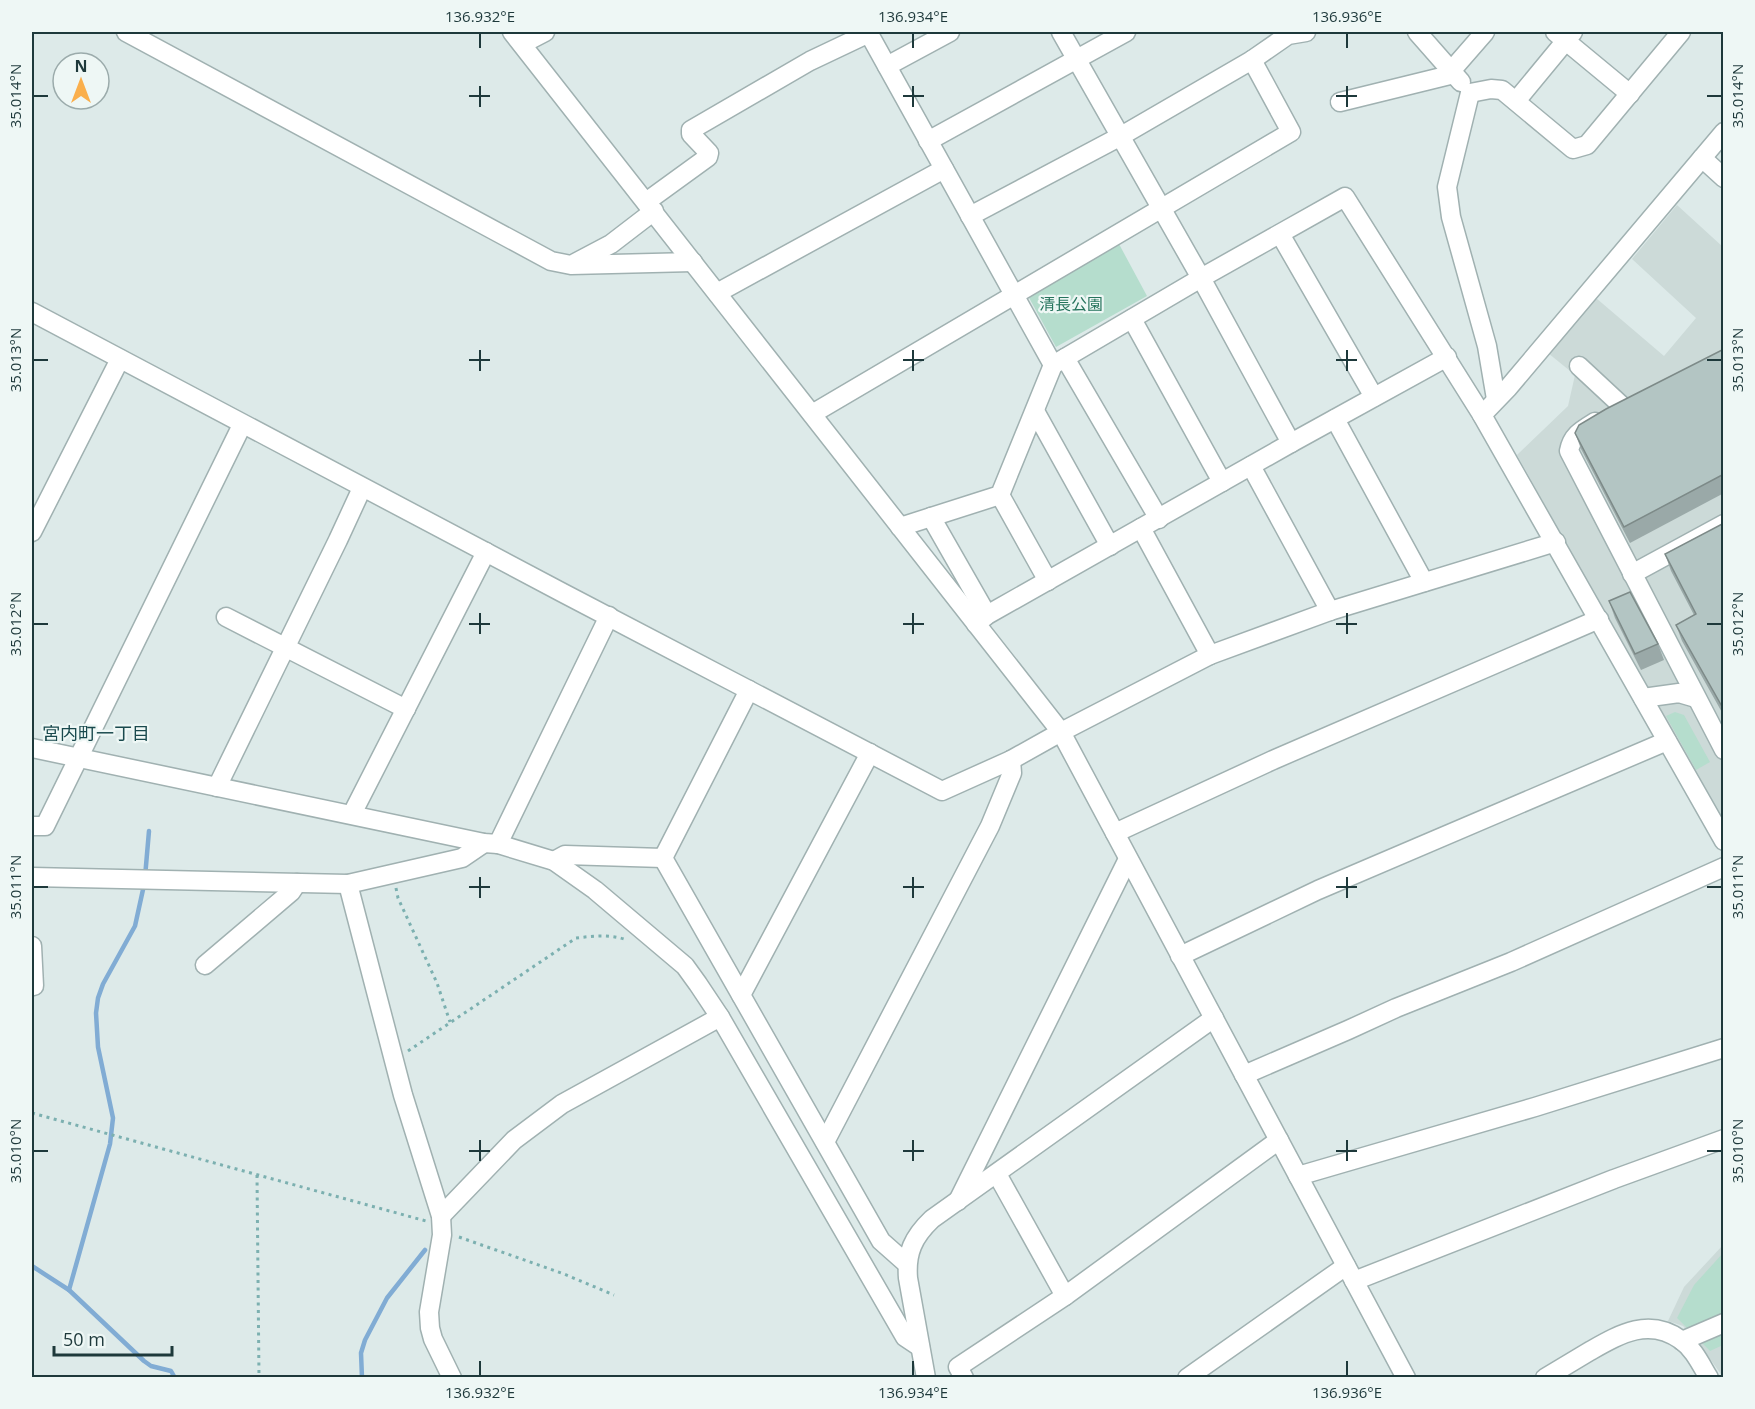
<svg xmlns="http://www.w3.org/2000/svg" width="1755" height="1409" viewBox="0 0 1755 1409" font-family="'Open Sans','Noto Sans JP',sans-serif">
	<style>
		.built { fill: #ccdad8 }
		.green { fill: #b5ddcd }
		.lines { fill: none; stroke-linecap: round; stroke-linejoin: round }
		.stream { stroke: #81acd4; stroke-width: 4.5 }
		.minor-casing { stroke: #a0b1b1; stroke-width: 21 }
		.path { stroke: #7cb0b0; stroke-width: 3; stroke-dasharray: 3 4.5; stroke-linecap: butt }
		.minor { stroke: #fff; stroke-width: 18 }
		.wall { fill: #9aa9a8 }
		.building { fill: #b3c5c3; stroke: #7d8a88; stroke-width: 1.5 }
		.ticks { fill: none; stroke: #1e393b; stroke-width: 2 }
		.labels { text-anchor: middle; dominant-baseline: central; stroke-width: 4.5; stroke-linejoin: round; paint-order: stroke }
		.park-label { font-size: 16px; fill: #26745d; stroke: #eef7f5 }
		.neighbourhood-label { font-size: 18px; fill: #19494d; stroke: #eef7f5 }
		.neatline { fill: none; stroke: #1e393b; stroke-width: 2 }
		.ticks-label { font-size: 15px; text-anchor: middle; fill: #1e393b }
	</style>
	<rect width="100%" height="100%" fill="#ddeae9"/>
	<g class="built">
		<path d="M 1677,205 L 1723,247 L 1723,826 L 1517,455 L 1568,406 L 1575,375 L 1548,353 L 1596,298 L 1664,356 L 1696,318 L 1632,259 Z"/>
		<path d="M 1723,1245 L 1723,1377 L 1698,1342 L 1683,1326 L 1668,1321 L 1684,1287 Z"/>
	</g>
	<g class="green">
		<path d="M 1119,244 L 1147,296 L 1056,347 L 1027,294 Z"/>
		<path d="M 1675,712 L 1684,715 L 1710,762 L 1696,770 L 1666,716 Z"/>
		<path d="M 1723,1253 L 1723,1345 L 1710,1351 L 1677,1318 L 1694,1285 Z"/>
	</g>
	<g class="lines">
		<g class="stream">
			<path d="M 145,877 L 149,831"/>
			<path d="M 32,1266 L 69,1290 L 144,1361 L 151,1366 L 171,1371 L 175,1378"/>
			<path d="M 69,1290 L 110,1144 L 113,1118 L 98,1047 L 96,1013 L 98,998 L 103,984 L 135,926 L 144,885"/>
			<path d="M 362,1378 L 361,1353 L 365,1340 L 387,1298 L 425,1250"/>
		</g>
		<g class="minor-casing">
			<g id="minor">
				<path d="M 126,32 L 551,261 L 571,265 L 693,262"/>
				<path d="M 512,32 L 1061,732 L 1406,1378"/>
				<path d="M 868,32 L 1053,365"/>
				<path d="M 1061,32 L 1201,278 L 1291,443"/>
				<path d="M 1417,32 L 1461,82"/>
				<path d="M 1555,32 L 1630,94"/>
				<path d="M 522,44 L 545,32"/>
				<path d="M 1252,60 L 1288,35 L 1306,32"/>
				<path d="M 887,66 L 950,32"/>
				<path d="M 1451,71 L 1485,32"/>
				<path d="M 1470,93 L 1447,187 L 1451,217 L 1487,346 L 1496,399"/>
				<path d="M 1470,93 L 1491,89 L 1502,90 L 1573,149 L 1587,145 L 1681,32"/>
				<path d="M 1516,101 L 1573,32"/>
				<path d="M 1340,102 L 1454,74"/>
				<path d="M 928,141 L 1126,32"/>
				<path d="M 1702,158 L 1724,178"/>
				<path d="M 646,202 L 708,157 L 709,153 L 691,134 L 691,130 L 810,61 L 869,33"/>
				<path d="M 1280,234 L 1374,397"/>
				<path d="M 575,263 L 611,244 L 654,211"/>
				<path d="M 717,293 L 944,169"/>
				<path d="M 32,312 C 334,473 638,633 942,791 L 1011,760 L 1061,732 L 1210,655 L 1330,611 L 1556,542"/>
				<path d="M 1132,319 L 1222,482"/>
				<path d="M 1065,358 L 1159,519"/>
				<path d="M 1579,366 L 1622,406"/>
				<path d="M 1035,411 L 1110,546"/>
				<path d="M 812,414 L 1291,132 L 1252,60 L 1121,136 L 970,216"/>
				<path d="M 1482,415 L 1508,388 L 1724,132"/>
				<path d="M 1335,419 L 1424,582"/>
				<path d="M 1595,422 C 1582,430 1572,435 1569,451 L 1724,750"/>
				<path d="M 1251,466 L 1330,611"/>
				<path d="M 1000,495 L 1048,581"/>
				<path d="M 931,517 L 987,615"/>
				<path d="M 900,527 L 1000,495 L 1053,365 L 1201,278 L 1345,197 L 1482,415 L 1724,841"/>
				<path d="M 1141,528 L 1210,655"/>
				<path d="M 32,532 L 120,359"/>
				<path d="M 1632,574 L 1724,524"/>
				<path d="M 226,617 L 406,709"/>
				<path d="M 976,624 L 987,615 L 1291,443 L 1447,357"/>
				<path d="M 1643,698 L 1679,693 L 1696,698"/>
				<path d="M 32,748 L 484,843 L 498,844 L 554,861 L 595,890 L 685,966 L 698,984 L 720,1017 L 905,1337 L 920,1347"/>
				<path d="M 217,787 L 338,540 L 362,488"/>
				<path d="M 352,814 L 486,552"/>
				<path d="M 32,826 L 45,826 L 242,425"/>
				<path d="M 1115,833 L 1273,760 L 1599,619"/>
				<path d="M 498,844 L 609,616"/>
				<path d="M 663,858 L 881,1241 L 907,1264"/>
				<path d="M 554,861 L 565,855 L 663,858 L 749,690"/>
				<path d="M 32,877 L 348,884 L 462,858 L 484,843"/>
				<path d="M 348,884 L 403,1095 L 441,1216 L 442,1235 L 429,1312 L 430,1328 L 433,1339 L 452,1378"/>
				<path d="M 32,946 L 34,986 L 32,986"/>
				<path d="M 1180,956 L 1318,890 L 1667,741"/>
				<path d="M 205,965 L 291,892 L 297,883"/>
				<path d="M 741,995 L 870,753"/>
				<path d="M 1244,1075 L 1348,1030 L 1396,1008 L 1511,962 L 1724,867"/>
				<path d="M 825,1142 L 990,826 L 1012,773 L 1011,760"/>
				<path d="M 997,1174 L 1065,1296"/>
				<path d="M 1298,1176 L 1535,1107 L 1724,1048"/>
				<path d="M 958,1201 L 1128,859"/>
				<path d="M 441,1216 L 514,1140 L 562,1104 L 720,1017"/>
				<path d="M 1354,1281 L 1614,1179 L 1724,1139"/>
				<path d="M 1682,1341 L 1724,1323"/>
				<path d="M 926,1378 L 908,1278 C 906,1253 913,1237 932,1219 L 1214,1018"/>
				<path d="M 964,1378 L 958,1367 L 1065,1296 L 1279,1140"/>
				<path d="M 1187,1378 L 1346,1266"/>
				<path d="M 1545,1378 C 1560,1369 1575,1360 1590,1351 C 1620,1334 1649,1317 1681,1340 C 1694,1349 1701,1365 1709,1378"/>
			</g>
		</g>
		<g class="path">
			<path d="M 396,888 L 398,898 L 437,983 L 450,1022"/>
			<path d="M 408,1051 L 576,938 C 593,936 610,934 627,940"/>
			<path d="M 32,1113 L 426,1221"/>
			<path d="M 257,1175 L 259,1378"/>
			<path d="M 459,1237 L 564,1274 L 614,1295"/>
		</g>
		<use href="#minor" class="minor"/>
	</g>
	<g class="wall">
		<path d="M 1724,349 L 1724,493 L 1630,543 L 1581,449 L 1575,433 Z"/>
		<path d="M 1724,523 L 1724,716 L 1682,641 L 1676,625 L 1694,615 L 1671,571 L 1665,554 Z"/>
		<path d="M 1609,601 L 1658,644 L 1664,660 L 1641,670 L 1615,618 Z"/>
	</g>
	<g class="building">
		<path d="M 1724,349 L 1724,474 L 1624,527 L 1575,433 L 1579,425 L 1606,409 Z"/>
		<path d="M 1724,523 L 1724,710 L 1676,625 L 1696,614 L 1665,554 Z"/>
		<path d="M 1630,592 L 1658,644 L 1635,654 L 1609,601 Z"/>
	</g>
	<path class="ticks" d="M 480,33 L 480,48M 913,33 L 913,48M 1347,33 L 1347,48M 480,86 L 480,107M 913,86 L 913,107M 1347,86 L 1347,107M 33,96 L 48,96M 469,96 L 490,96M 903,96 L 924,96M 1336,96 L 1357,96M 1707,96 L 1722,96M 480,350 L 480,371M 913,350 L 913,371M 1347,350 L 1347,371M 33,360 L 48,360M 469,360 L 490,360M 903,360 L 924,360M 1336,360 L 1357,360M 1707,360 L 1722,360M 480,613 L 480,634M 913,613 L 913,634M 1347,613 L 1347,634M 33,624 L 48,624M 469,624 L 490,624M 903,624 L 924,624M 1336,624 L 1357,624M 1707,624 L 1722,624M 480,877 L 480,898M 913,877 L 913,898M 1347,877 L 1347,898M 33,887 L 48,887M 469,887 L 490,887M 903,887 L 924,887M 1336,887 L 1357,887M 1707,887 L 1722,887M 480,1140 L 480,1161M 913,1140 L 913,1161M 1347,1140 L 1347,1161M 33,1151 L 48,1151M 469,1151 L 490,1151M 903,1151 L 924,1151M 1336,1151 L 1357,1151M 1707,1151 L 1722,1151M 480,1361 L 480,1376M 913,1361 L 913,1376M 1347,1361 L 1347,1376"/>
	<g class="labels">
		<g class="park-label">
			<text x="1071" y="304">清長公園</text>
		</g>
		<g class="neighbourhood-label">
			<text x="96" y="733">宮内町一丁目</text>
		</g>
	</g>
	<rect width="1755" height="1409" fill="none" stroke="#eef7f5" stroke-width="66"/>
	<g transform="translate(81 81)"><circle r="28" fill="#eef7f5" stroke="#9babab" stroke-width="1.5"/>
	<path d="M0-4.5L10 22L0 15L-10 22Z" fill="#faaf4c"/>
	<text y="-9" font-size="16" font-weight="bold" text-anchor="middle" fill="#1e393b">N</text>
	</g>
	<path d="M54 1346v9h118v-9" fill="none" stroke="#1e393b" stroke-width="3"/>
	<text x="63" y="1346" font-size="18" fill="#1e393b" stroke="#eef7f5" stroke-width="4.5" paint-order="stroke">50 m</text>
	<rect x="33" y="33" width="1689" height="1343" class="neatline"/>
	<g class="ticks-label">
		<text x="480" y="22">136.932°E</text>
		<text x="913" y="22">136.934°E</text>
		<text x="1347" y="22">136.936°E</text>
		<text transform="translate(16 96) rotate(-90)" y="5">35.014°N</text>
		<text transform="translate(1738 96) rotate(-90)" y="5">35.014°N</text>
		<text transform="translate(16 360) rotate(-90)" y="5">35.013°N</text>
		<text transform="translate(1738 360) rotate(-90)" y="5">35.013°N</text>
		<text transform="translate(16 624) rotate(-90)" y="5">35.012°N</text>
		<text transform="translate(1738 624) rotate(-90)" y="5">35.012°N</text>
		<text transform="translate(16 887) rotate(-90)" y="5">35.011°N</text>
		<text transform="translate(1738 887) rotate(-90)" y="5">35.011°N</text>
		<text transform="translate(16 1151) rotate(-90)" y="5">35.010°N</text>
		<text transform="translate(1738 1151) rotate(-90)" y="5">35.010°N</text>
		<text x="480" y="1398">136.932°E</text>
		<text x="913" y="1398">136.934°E</text>
		<text x="1347" y="1398">136.936°E</text>
	</g>
</svg>
